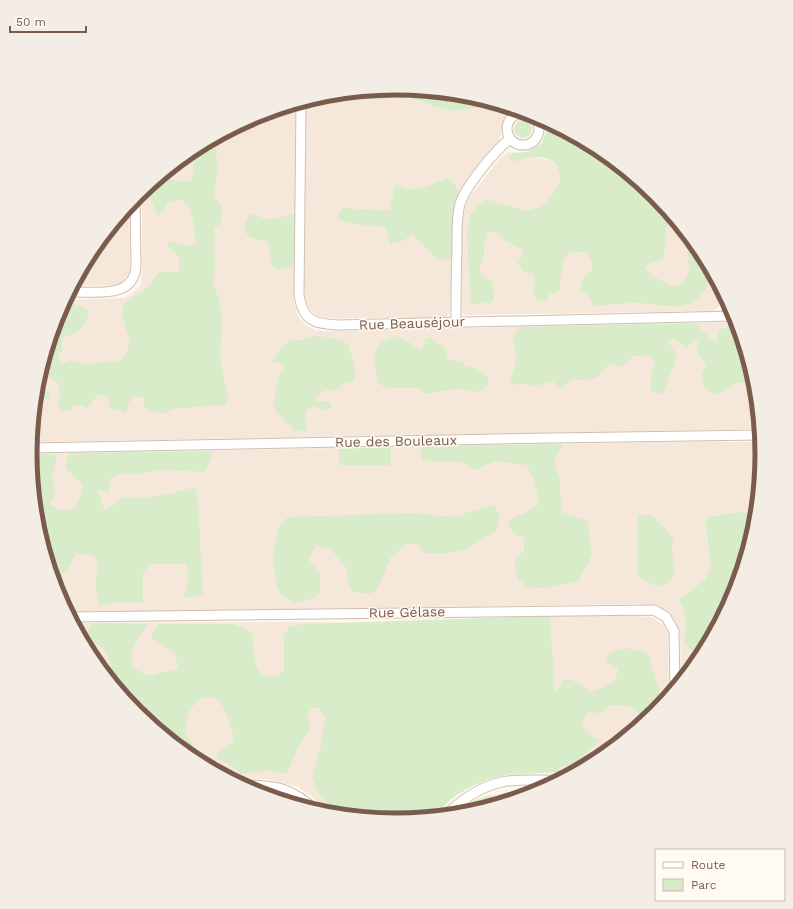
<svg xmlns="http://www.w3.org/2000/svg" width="793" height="909" viewBox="0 0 793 909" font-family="'Work Sans',sans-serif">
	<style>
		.residential { fill: #f5e8da }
		.green { fill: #d8ecc9 }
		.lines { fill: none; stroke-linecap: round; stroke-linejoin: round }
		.street-casing { stroke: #d1beb0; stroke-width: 11 }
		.street { stroke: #fff; stroke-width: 9 }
		.labels { text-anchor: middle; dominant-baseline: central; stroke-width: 3; stroke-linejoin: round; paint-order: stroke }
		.street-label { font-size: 14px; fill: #7a5c4d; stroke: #fffaf3 }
		.rim { fill: none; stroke: #7a5c4d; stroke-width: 5 }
	</style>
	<rect width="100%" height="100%" fill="#fdf6ec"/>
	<g class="residential">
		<path d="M 358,92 L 381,100 L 392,96 L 406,96 L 438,108 L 454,111 L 481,107 L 505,111 L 512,108 L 518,110 L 512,112 L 505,119 L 499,140 L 460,191 L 454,204 L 452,221 L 451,305 L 449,314 L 444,318 L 328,318 L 318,316 L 311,310 L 306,301 L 304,291 L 306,101 L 325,95 Z"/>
		<path d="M 296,104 L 294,303 L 298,316 L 307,326 L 317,331 L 337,331 L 737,322 L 756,383 L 761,429 L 31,442 L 37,383 L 58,314 L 66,300 L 124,298 L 133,294 L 141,284 L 142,272 L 142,192 L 193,150 L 256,116 Z"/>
		<path d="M 508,152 L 526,157 L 540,158 L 551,161 L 558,170 L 561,177 L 570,253 L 584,252 L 660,201 L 701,251 L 722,289 L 722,300 L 719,307 L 713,311 L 467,315 L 462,313 L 461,308 L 462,223 L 467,201 L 500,158 Z"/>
		<path d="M 129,206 L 130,263 L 129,273 L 122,282 L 116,285 L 73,286 L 92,251 Z"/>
		<path d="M 672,442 L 762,442 L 763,455 L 757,513 L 740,512 L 706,517 L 706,536 L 708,551 L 727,609 L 701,658 L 681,683 L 680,634 L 676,622 L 669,612 L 657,606 L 637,604 L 67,612 L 58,595 L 37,526 L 30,454 Z"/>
		<path d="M 615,615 L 651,617 L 663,625 L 668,633 L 669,697 L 655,714 L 600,759 L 576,772 L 559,772 L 550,616 Z"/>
		<path d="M 335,622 L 375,772 L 334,815 L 330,814 L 309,794 L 296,786 L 266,779 L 228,778 L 193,759 L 137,713 L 92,658 L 73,623 Z"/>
		<path d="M 248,789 L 268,791 L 283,795 L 296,801 L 303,807 L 256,793 Z"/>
		<path d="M 542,790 L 537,793 L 493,806 L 491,795 L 522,791 Z"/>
	</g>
	<g class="green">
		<path d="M 397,88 L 468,95 L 512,108 L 505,111 L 481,107 L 454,111 L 438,108 L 406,96 L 392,96 L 381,100 L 358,92 L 343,93 Z"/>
		<circle cx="523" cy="129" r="9"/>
		<path d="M 544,120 L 600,150 L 656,196 L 678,223 L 671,221 L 665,229 L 666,244 L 663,259 L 648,264 L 645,268 C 651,277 663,280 671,287 L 683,283 L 689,272 L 688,252 L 691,239 C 698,246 705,254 708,264 C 714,280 704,298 689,304 C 675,310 650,303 635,303 C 622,303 608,305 595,306 L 588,294 L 580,291 L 583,278 L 592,270 L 591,259 L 584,252 L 569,253 L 564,260 L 560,282 L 560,290 L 550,294 L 546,302 L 538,301 L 532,291 L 535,283 L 533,274 L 523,272 L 518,263 L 523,254 L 523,249 L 503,240 L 495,232 L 487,233 L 484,246 L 484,255 L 479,269 L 482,277 L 491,280 L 494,292 L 494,300 L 489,304 L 484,302 L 471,305 L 467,235 L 470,214 L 486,199 L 526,211 L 539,207 L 549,199 L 557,188 L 561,177 C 559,172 556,163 551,160 C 539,154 524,158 513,162 L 508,159 L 512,153 L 526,152 L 542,143 L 547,129 Z"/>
		<path d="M 216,137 L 217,170 L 214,197 L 222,205 L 221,224 L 214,227 L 215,270 L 213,285 L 219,298 L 222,319 L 220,358 L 228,398 L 225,406 L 216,405 L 175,409 L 162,414 L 152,412 L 143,405 L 144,397 L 133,397 L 129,402 L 126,412 L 110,409 L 107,395 L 97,395 L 88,408 L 81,405 L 72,406 L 71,410 L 62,412 L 58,408 L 60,395 L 59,384 L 50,377 L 39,378 L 58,314 L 63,305 L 78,305 L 90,310 C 87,317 85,327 77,332 C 71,336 69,333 61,340 L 63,350 L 57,357 L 62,363 L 71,360 L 88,364 L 102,362 L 119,362 L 127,351 L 130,342 L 122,315 L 124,304 L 134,296 L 142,293 L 159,273 L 169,271 L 177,273 C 185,261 176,254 167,246 L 168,241 L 191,246 L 196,244 L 193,220 L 189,206 L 180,199 L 168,203 L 164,210 L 158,216 L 146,188 L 164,173 L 164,176 L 175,181 L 192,181 L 195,149 Z"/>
		<path d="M 449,178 L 460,191 L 454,204 L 452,259 L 438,260 L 412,234 L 403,241 L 390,244 L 386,227 L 353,224 L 337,219 L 343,208 L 390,211 L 395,184 C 399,185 405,188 410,189 C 422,191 437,181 449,178 Z"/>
		<path d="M 254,214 C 272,224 277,217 295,214 L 294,266 L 280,270 L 273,267 L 270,255 L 270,247 L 267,242 L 250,237 L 245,232 L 245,223 L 249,216 Z"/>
		<path d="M 738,322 L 756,382 L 735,383 L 723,392 L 714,394 C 701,386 698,378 707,365 L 697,353 L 698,341 L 694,340 L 686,348 L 675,338 L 668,339 L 669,343 L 677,356 L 664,392 L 657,394 L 651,390 L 651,378 L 655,360 L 648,354 L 642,356 L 634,356 L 620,367 L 609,364 L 599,376 L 588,380 L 573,380 L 561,388 L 552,381 L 536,386 L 526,384 L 514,385 L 510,380 L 515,366 L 516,354 L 513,339 L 520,327 L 696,323 C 702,331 708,338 718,342 L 718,331 Z"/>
		<path d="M 315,336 L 327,337 L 347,343 C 351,354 358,369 354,380 L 342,384 L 338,390 L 327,390 L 316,396 L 316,402 L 329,401 L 332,408 L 328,410 L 312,407 L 306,411 L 305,418 L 308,430 L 294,432 L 283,417 L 277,413 L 273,405 L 279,376 L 284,370 L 285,365 L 272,362 L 276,354 L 290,340 L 300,340 Z"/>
		<path d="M 396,336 L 406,340 L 420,350 L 423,349 L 425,340 L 430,337 L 444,347 L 447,359 L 463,362 L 466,367 L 474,367 L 488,376 L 488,384 L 480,392 L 460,389 L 442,391 L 432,393 L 425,393 L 419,388 L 387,388 L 378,383 L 374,356 L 381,342 Z"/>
		<path d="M 36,391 L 50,391 L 50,399 L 35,399 Z"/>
		<path d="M 563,444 L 554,460 L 560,479 L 561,512 L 587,520 L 592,555 L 578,582 L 543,588 L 527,587 L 518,579 L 514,560 L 524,551 L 524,538 C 514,535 510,531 508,520 L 525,513 L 538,505 C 539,490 534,477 526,465 L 495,461 L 476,470 L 459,461 L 439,462 L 422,460 L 420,446 Z"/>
		<path d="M 391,447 L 391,465 L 339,465 L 339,449 Z"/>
		<path d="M 214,451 L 205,472 L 163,470 L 137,474 L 120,474 L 110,479 L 109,493 L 98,490 L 104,509 L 114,505 L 120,498 L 145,498 L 169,494 L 194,487 L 198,499 L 203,596 L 184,597 L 189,579 L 186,564 L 152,564 L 143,572 L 143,603 L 115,602 L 98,606 L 96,585 L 97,563 L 94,556 L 76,554 L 70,566 L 56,582 L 61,596 L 61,600 L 58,595 L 37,526 L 30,454 L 57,454 L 52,478 L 56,493 L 49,504 L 61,510 L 73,509 L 81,497 L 83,484 C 77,478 69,474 65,466 L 69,453 Z"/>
		<path d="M 494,504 L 500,517 L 496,531 L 464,550 L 445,553 L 425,553 L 418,544 L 406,544 L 391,557 L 377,590 L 369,594 L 354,592 L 349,585 L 347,569 L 341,560 L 330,549 L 316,546 L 308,559 L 320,574 L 320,590 L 314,598 L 297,603 L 282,596 L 277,587 L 273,557 L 278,527 L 288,517 L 410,513 L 454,517 Z"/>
		<path d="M 740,512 L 757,513 L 756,526 L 735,595 L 707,647 L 693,652 L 684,642 C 687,623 688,617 679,599 L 705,580 L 712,565 C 707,548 706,534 706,517 Z"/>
		<path d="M 638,515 L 650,515 L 662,525 L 673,538 L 672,551 L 675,573 L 665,586 L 653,585 L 638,576 Z"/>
		<path d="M 550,616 L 555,695 L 563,679 L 572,680 L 591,692 L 604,687 L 615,681 L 618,669 L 606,661 L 608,655 L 618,650 L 627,648 L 646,653 L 650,658 L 654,676 L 659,689 L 660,708 L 654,715 L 639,713 L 630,707 L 620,705 L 609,705 L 601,714 L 588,711 L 582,724 L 587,733 L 600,740 L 574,764 L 559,767 L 559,772 L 505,775 L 487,780 L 470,787 L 452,798 L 433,817 L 396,821 L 334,815 L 336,812 L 319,793 L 312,778 L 317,758 L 321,746 L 323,726 L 325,718 L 319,708 L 312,708 L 307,715 L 310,724 L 308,732 L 298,748 L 287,774 L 270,770 L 241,774 L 234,767 L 217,759 L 216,755 L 227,745 L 234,742 L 234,738 C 231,728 224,699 213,697 C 209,696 202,699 197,700 L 187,716 L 185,734 L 200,755 L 197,761 L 137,713 L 104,673 L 108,673 L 111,664 L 104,649 L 94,642 L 87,632 L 93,623 L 147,624 C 139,643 129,645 132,667 L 142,673 L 152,676 L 162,672 L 175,671 L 178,666 L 174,652 L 151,639 L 153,631 L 159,624 L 233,624 L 252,632 C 253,647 252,665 264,677 L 276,676 L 284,671 L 284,635 L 289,627 L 301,624 Z"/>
		<path d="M 491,795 L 493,806 L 468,814 L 451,816 C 463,805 476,799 491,795 Z"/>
	</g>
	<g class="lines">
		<g class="street-casing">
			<g id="street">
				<path d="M 301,102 L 299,295 C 303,321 315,324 338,325 L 736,316"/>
				<circle cx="523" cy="129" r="16"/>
				<path d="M 70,292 C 94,291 134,300 136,266 L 135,198"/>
				<path d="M 728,301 L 728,316"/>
				<path d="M 456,322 C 456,298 456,274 457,251 C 457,235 456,219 460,204 C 465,187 496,149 510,139"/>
				<path d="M 31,448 L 552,438 L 761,435"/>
				<path d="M 70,617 L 654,610 L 666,617 L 674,631 L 675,690"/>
				<path d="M 240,785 C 276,785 291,787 318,812"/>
				<path d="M 445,816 C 461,800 479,787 502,782 C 521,778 542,781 561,780"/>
			</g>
		</g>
		<use href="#street" class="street"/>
	</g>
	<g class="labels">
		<g class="street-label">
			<text transform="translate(412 323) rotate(-2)">Rue Beauséjour</text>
			<text transform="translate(396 441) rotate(-1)">Rue des Bouleaux</text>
			<text transform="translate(407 612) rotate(-1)">Rue Gélase</text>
		</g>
	</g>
	<path d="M0 0H793V909H0ZM37 454a359 359 0 1 1 718 0a359 359 0 1 1-718 0Z" fill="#f4ede6" fill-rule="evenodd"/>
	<path class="rim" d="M37 454a359 359 0 1 1 718 0a359 359 0 1 1-718 0Z"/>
	<rect x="655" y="849" width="130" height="52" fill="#fffaf3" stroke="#cabbb1"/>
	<rect x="663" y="862" width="20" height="6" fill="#ffffff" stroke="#cabbb1"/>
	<text x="691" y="869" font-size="12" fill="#7a5c4d">Route</text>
	<rect x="663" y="879" width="20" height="12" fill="#d8ecc9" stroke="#cabbb1"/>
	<text x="691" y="889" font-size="12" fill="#7a5c4d">Parc</text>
	<path d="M10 26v6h76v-6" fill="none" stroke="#7a5c4d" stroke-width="2"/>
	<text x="16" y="26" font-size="12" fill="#7a5c4d" stroke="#fffaf3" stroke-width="3" paint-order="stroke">50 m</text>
</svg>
